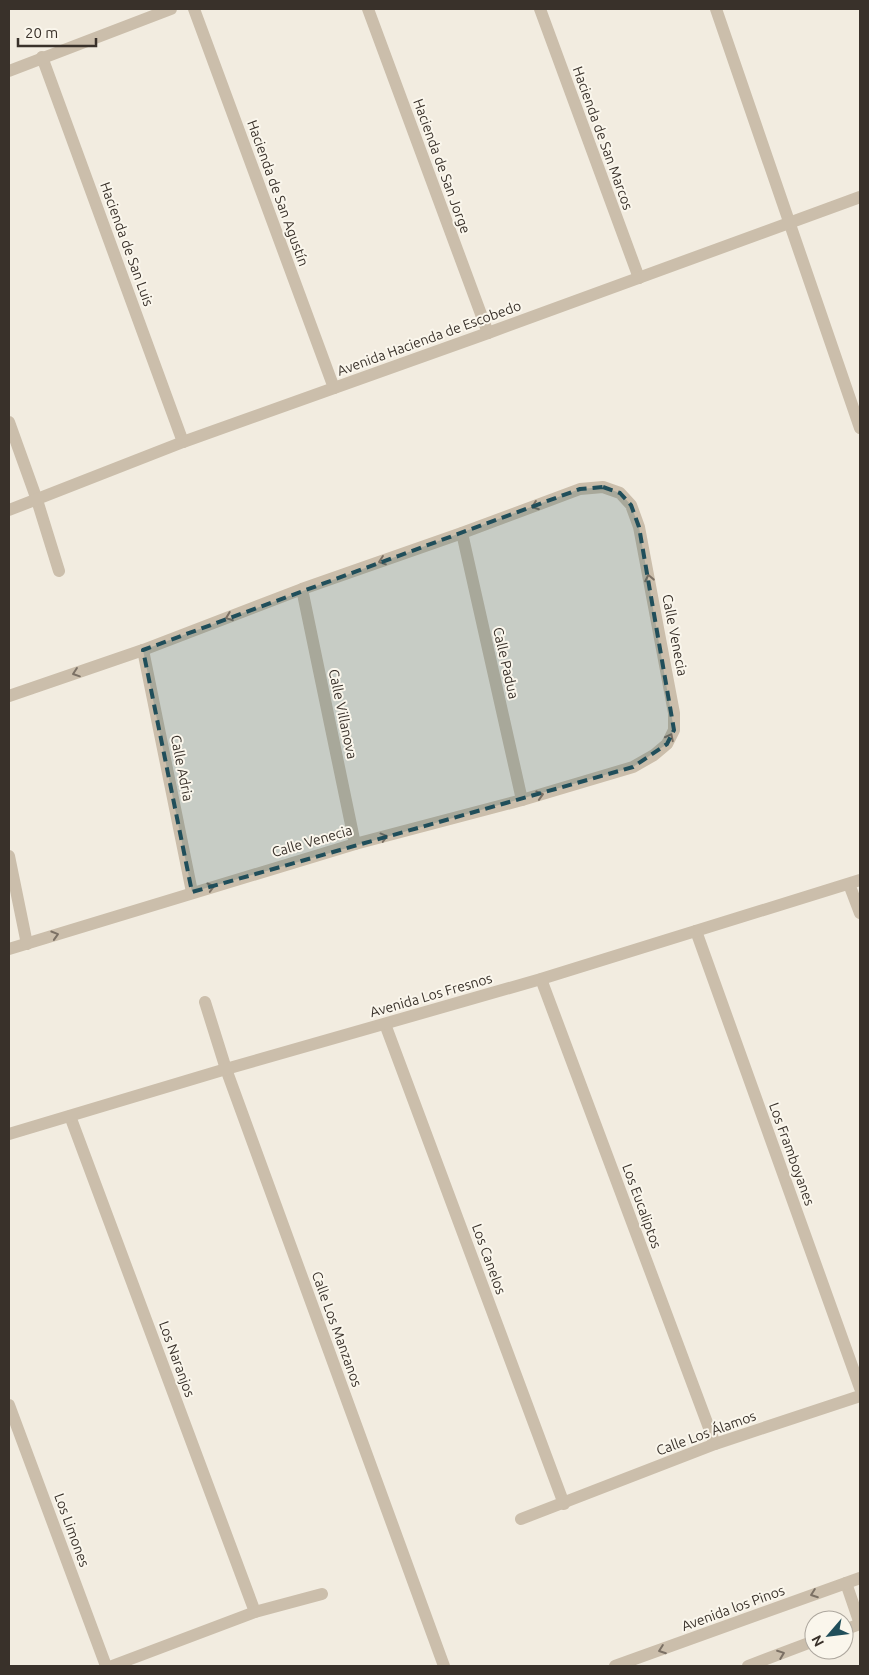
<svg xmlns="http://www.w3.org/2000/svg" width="869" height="1675" viewBox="0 0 869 1675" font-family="Ubuntu,sans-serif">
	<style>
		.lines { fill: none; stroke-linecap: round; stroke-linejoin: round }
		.minor { stroke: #cbbeab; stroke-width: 12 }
		.tertiary { stroke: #cbbeab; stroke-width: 12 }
		.oneway { stroke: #7b7064 }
		.marked { fill: #204e5a; fill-opacity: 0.2; stroke: #204e5a; stroke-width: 4; stroke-dasharray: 10 6; stroke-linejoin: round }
		.labels { text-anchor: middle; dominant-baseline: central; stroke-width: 4; stroke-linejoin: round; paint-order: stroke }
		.street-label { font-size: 14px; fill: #39312a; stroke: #faf6ec }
	</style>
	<rect width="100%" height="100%" fill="#f2ece0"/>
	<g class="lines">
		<g class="minor">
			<path d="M 194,9 L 334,388"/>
			<path d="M 368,9 L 488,333"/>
			<path d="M 540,9 L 639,278"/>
			<path d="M 716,9 L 860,428"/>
			<path d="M 42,57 L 183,442"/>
			<path d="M 9,71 L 171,9"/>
			<path d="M 9,422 L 37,500 L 59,571"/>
			<path d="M 9,510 L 183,442 L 488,333 L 860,197"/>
			<path d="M 462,533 L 522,800"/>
			<path d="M 302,589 L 355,844"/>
			<path d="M 143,650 L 192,892"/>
			<path d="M 9,696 L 143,650 L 302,589 L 462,533 L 580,489 L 603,487 L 620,493 L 631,505 L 639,527 L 674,713 L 674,730 L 667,744 L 654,755 L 633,767 L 522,800 L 355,844 L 9,949"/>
			<path d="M 9,856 L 27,944"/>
			<path d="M 849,884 L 860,913"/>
			<path d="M 696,931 L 860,1388"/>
			<path d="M 541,979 L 715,1444"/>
			<path d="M 205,1002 L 226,1069 L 444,1666"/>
			<path d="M 385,1024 L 564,1504"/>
			<path d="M 70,1116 L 255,1612"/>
			<path d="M 9,1134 L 226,1069 L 541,979 L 860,880"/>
			<path d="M 9,1405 L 106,1666"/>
			<path d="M 521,1519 L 715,1444 L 860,1396"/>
			<path d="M 112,1666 L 255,1612 L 322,1594"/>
		</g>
		<g class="tertiary">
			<path d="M 846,1583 L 860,1624"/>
			<path d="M 844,1630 L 860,1624"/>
			<path d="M 615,1666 L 860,1578"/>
			<path d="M 748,1666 L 814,1641"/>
		</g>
	</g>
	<defs><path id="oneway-chevron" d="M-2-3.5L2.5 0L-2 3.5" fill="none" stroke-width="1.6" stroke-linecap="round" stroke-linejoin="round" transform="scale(1.25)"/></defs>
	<g class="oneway">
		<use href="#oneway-chevron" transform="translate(535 506) rotate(160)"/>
		<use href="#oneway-chevron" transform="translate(382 561) rotate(161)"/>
		<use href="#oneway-chevron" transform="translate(649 578) rotate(-101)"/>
		<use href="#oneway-chevron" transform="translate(229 617) rotate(159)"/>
		<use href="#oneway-chevron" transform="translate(76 673) rotate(161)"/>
		<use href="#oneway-chevron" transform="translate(670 737) rotate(-63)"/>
		<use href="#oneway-chevron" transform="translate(540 795) rotate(-17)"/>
		<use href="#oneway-chevron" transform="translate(384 837) rotate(-15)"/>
		<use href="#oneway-chevron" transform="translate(211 887) rotate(-16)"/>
		<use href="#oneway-chevron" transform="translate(55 935) rotate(-17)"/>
		<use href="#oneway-chevron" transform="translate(814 1594) rotate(160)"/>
		<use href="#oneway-chevron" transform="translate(662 1650) rotate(160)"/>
		<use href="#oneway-chevron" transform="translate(781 1654) rotate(-21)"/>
	</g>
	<path class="marked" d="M 603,487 L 620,493 L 631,505 L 639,527 L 674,730 L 667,744 L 633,767 L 192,892 L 143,650 L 580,489 Z"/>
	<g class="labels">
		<g class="street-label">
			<text transform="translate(603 138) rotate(70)">Hacienda de San Marcos</text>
			<text transform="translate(442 166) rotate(70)">Hacienda de San Jorge</text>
			<text transform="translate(278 193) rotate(70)">Hacienda de San Agustín</text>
			<text transform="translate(127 244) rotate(70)">Hacienda de San Luis</text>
			<text transform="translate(429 338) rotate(-20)">Avenida Hacienda de Escobedo</text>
			<text transform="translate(675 635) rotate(79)">Calle Venecia</text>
			<text transform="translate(506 663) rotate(77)">Calle Padua</text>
			<text transform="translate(343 714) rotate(78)">Calle Villanova</text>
			<text transform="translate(182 768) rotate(79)">Calle Adria</text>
			<text transform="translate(312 841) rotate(-16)">Calle Venecia</text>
			<text transform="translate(431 995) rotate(-16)">Avenida Los Fresnos</text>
			<text transform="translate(792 1154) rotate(70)">Los Framboyanes</text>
			<text transform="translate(642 1206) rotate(70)">Los Eucaliptos</text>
			<text transform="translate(489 1259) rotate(70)">Los Canelos</text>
			<text transform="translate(337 1329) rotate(70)">Calle Los Manzanos</text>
			<text transform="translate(177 1359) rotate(70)">Los Naranjos</text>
			<text transform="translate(706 1433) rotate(-20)">Calle Los Álamos</text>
			<text transform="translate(72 1530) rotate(70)">Los Limones</text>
			<text transform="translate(733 1608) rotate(-20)">Avenida los Pinos</text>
		</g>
	</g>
	<rect width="869" height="1675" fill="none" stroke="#39312a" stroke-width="20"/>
	<g transform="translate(829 1635) rotate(242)"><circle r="24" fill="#faf6ec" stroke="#ada79e"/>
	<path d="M0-4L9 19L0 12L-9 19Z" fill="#204e5a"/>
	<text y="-8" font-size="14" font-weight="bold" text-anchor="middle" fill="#39312a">N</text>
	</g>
	<path d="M18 38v8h78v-8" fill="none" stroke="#39312a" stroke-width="2.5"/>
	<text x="25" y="38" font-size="15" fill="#39312a" stroke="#faf6ec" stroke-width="4" paint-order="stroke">20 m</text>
</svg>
